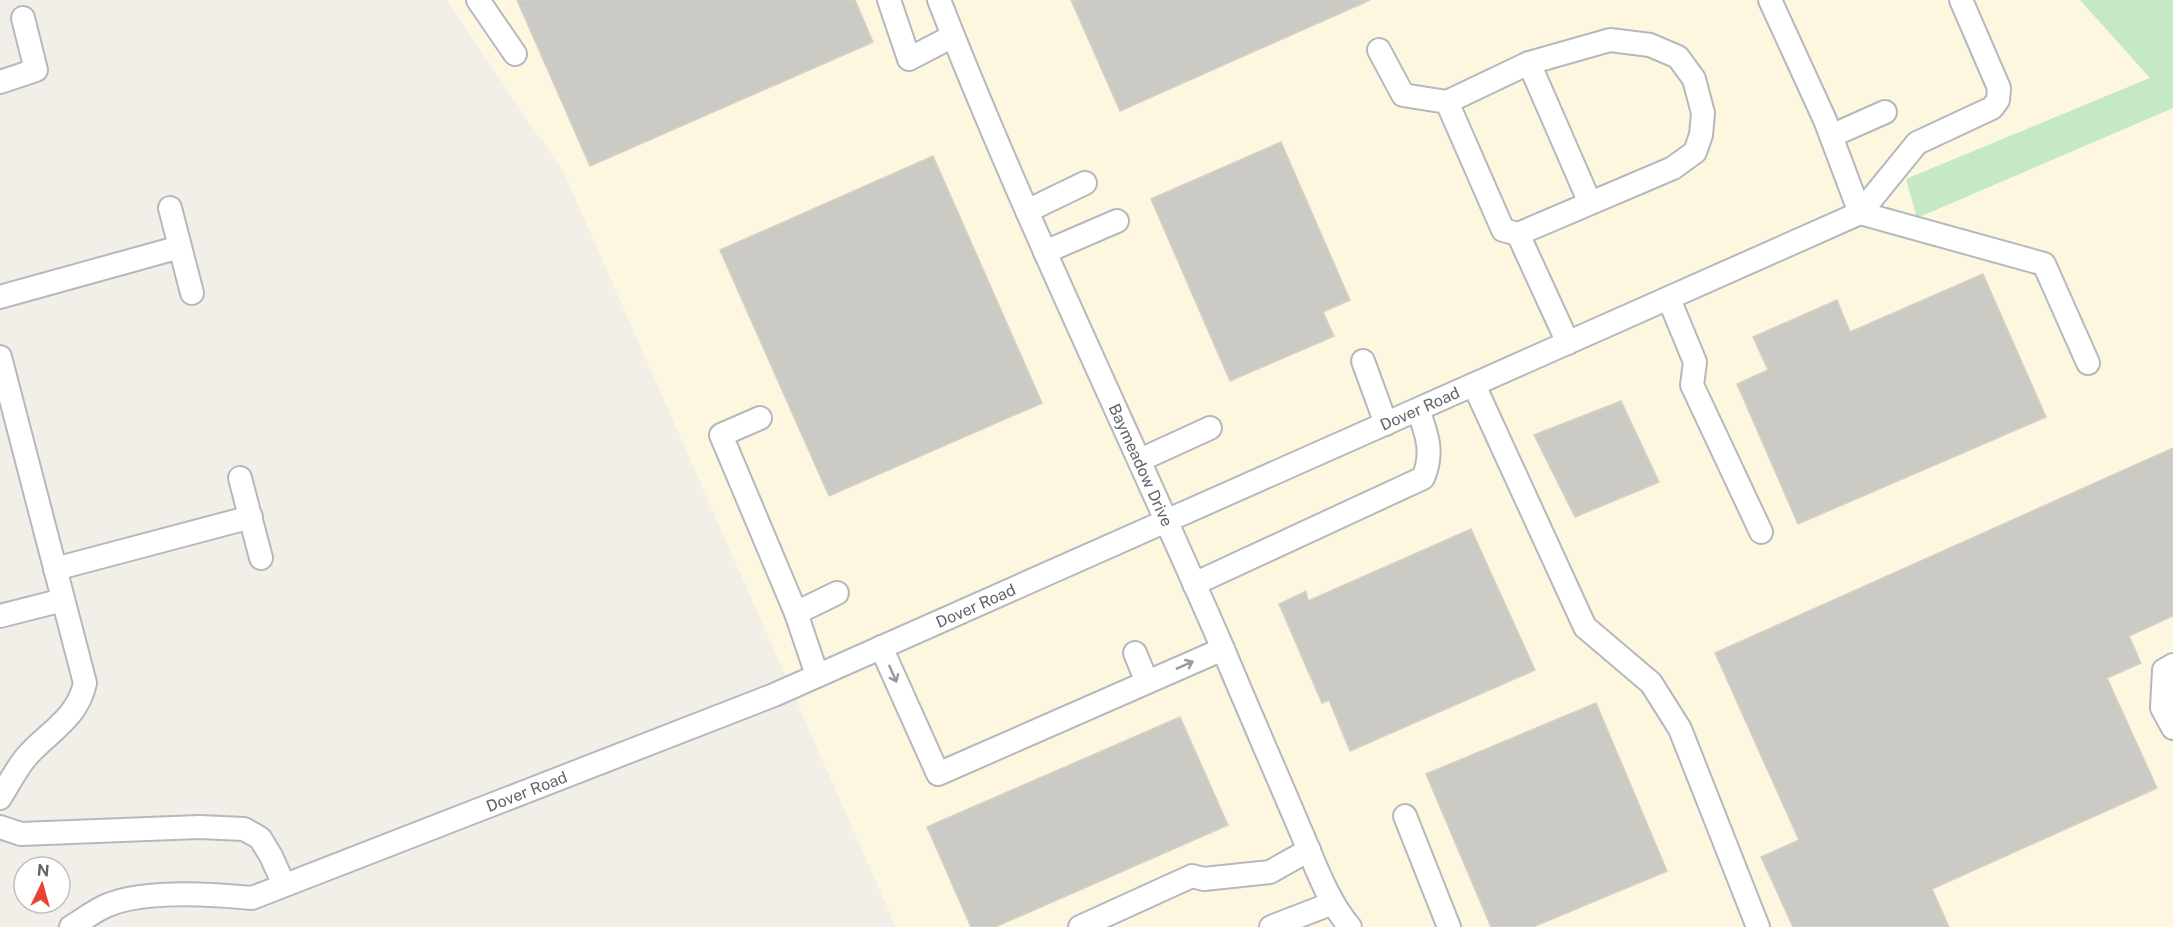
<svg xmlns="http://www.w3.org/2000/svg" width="2173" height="927" viewBox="0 0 2173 927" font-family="'Public Sans',sans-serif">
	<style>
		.commercial { fill: #fef7e0 }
		.green { fill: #c5e8c5 }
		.building { fill: #cccac5; stroke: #d6d1c6; stroke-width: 1.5 }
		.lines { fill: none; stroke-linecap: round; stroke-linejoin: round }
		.minor-casing { stroke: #b5b8bc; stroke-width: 26 }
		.minor { stroke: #fff; stroke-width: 22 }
		.oneway { stroke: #979a9d }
		.labels { text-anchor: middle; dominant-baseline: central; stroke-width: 4.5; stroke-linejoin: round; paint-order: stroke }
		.street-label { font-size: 16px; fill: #5f6368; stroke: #fff }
	</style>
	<rect width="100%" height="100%" fill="#f1efe8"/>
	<path class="commercial" d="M 447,0 L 2080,0 L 2150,78 L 1906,179 L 1917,218 L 2173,108 L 2173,927 L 896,927 L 565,175 Z"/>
	<path class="green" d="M 2080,0 L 2173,0 L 2173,108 L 1917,218 L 1906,179 L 2150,78 Z"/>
	<g class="building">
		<path d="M 517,0 L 855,0 L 873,42 L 590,166 Z"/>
		<path d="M 1071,0 L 1370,0 L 1120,111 Z"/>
		<path d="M 1281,142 L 1350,300 L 1323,312 L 1334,336 L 1230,381 L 1151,199 Z"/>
		<path d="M 933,156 L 1042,403 L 829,496 L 720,250 Z"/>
		<path d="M 1983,274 L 2046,417 L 1798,524 L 1737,384 L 1768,370 L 1753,337 L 1837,300 L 1850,332 Z"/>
		<path d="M 1621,401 L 1659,482 L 1575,517 L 1534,435 Z"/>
		<path d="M 2173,448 L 2173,616 L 2129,636 L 2141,663 L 2107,678 L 2157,788 L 1932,889 L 1949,927 L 1793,927 L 1761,857 L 1799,840 L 1715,653 Z"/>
		<path d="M 1471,529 L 1535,670 L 1350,751 L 1329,700 L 1322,703 L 1279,604 L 1306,591 L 1308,601 Z"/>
		<path d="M 1596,703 L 1667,871 L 1533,927 L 1491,927 L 1426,774 Z"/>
		<path d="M 1180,717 L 1228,825 L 995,927 L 971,927 L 927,827 Z"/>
	</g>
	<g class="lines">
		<g class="minor-casing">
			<g id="minor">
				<path d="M 478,0 L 515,54"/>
				<path d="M 889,0 L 909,59 L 953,36"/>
				<path id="s1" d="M 939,0 C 1025,220 1129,432 1223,649 C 1248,709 1274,768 1299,827 C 1314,861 1326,899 1350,927"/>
				<path d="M 1770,0 L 1825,120 L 1860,213"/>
				<path d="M 1379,50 L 1403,95 L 1447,102 L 1503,230 L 1518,234 L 1568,343"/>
				<path d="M 1529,63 L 1590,203"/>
				<path d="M 0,82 L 36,70 L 23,18"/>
				<path d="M 1447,102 L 1529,63 L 1610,40 L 1650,45 L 1678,57 L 1694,79 L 1703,113 L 1701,135 L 1695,152 L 1673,168 L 1518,234"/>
				<path d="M 1831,136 L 1885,112"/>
				<path d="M 170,208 L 192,293"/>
				<path d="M 1027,211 L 1085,183"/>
				<path d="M 1860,213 L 2044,264 L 2088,363"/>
				<path d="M 1045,252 L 1117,221"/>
				<path d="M 0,297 L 180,247"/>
				<path d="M 1669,299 L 1695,362 L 1692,385 L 1761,532"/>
				<path d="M 0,357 L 85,683 C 78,717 50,731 28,755 C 17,767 9,784 0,798"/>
				<path d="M 1363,361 L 1386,424"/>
				<path d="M 1474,385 L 1585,627 L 1651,683 L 1680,729 L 1758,927"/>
				<path d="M 760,418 L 721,435 L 796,613"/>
				<path d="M 1140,460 L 1210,428"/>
				<path d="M 240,478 L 261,558"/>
				<path d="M 55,569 L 251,517"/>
				<path d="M 1194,584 L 1423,478 C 1434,453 1427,434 1418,410"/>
				<path d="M 0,616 L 63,600"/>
				<path d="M 881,647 L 938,774 L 1223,649"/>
				<path d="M 1135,653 L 1147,682"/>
				<path d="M 2173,665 L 2164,670 L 2162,708 L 2173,728"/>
				<path d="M 817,675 L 796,613 L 837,593"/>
				<path d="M 1405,816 L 1449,927"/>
				<path d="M 0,827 L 21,834 L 199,827 L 244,829 L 260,838 L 271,856 L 284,885"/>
				<path id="s2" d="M 71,927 C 83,920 95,910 108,905 C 144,890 212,894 252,898 L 774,695 L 1860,213 L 1917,143 L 1992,108 L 1998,100 L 1999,88 L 1961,0"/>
				<path d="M 1080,927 L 1192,876 L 1204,879 L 1270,872 L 1309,850"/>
				<path d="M 1271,927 L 1333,903"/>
			</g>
		</g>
		<use href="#minor" class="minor"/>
	</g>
	<defs><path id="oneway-shaft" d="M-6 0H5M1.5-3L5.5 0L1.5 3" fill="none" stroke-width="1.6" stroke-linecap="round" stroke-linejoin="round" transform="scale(1.5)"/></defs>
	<g class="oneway">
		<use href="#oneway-shaft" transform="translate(1185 665) rotate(-24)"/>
		<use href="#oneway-shaft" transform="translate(893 674) rotate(66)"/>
	</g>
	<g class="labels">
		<g class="street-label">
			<text stroke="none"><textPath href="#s2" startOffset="1455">Dover Road</textPath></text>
			<text stroke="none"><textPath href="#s1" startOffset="507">Baymeadow Drive</textPath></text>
			<text stroke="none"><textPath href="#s2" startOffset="969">Dover Road</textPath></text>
			<text stroke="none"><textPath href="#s2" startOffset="483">Dover Road</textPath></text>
		</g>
	</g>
	<g transform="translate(42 885) rotate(5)"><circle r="28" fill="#ffffff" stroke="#bfc1c3" stroke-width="1.5"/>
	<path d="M0-4.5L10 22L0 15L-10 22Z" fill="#ea4335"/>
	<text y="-9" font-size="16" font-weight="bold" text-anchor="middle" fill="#5f6368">N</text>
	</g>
</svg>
